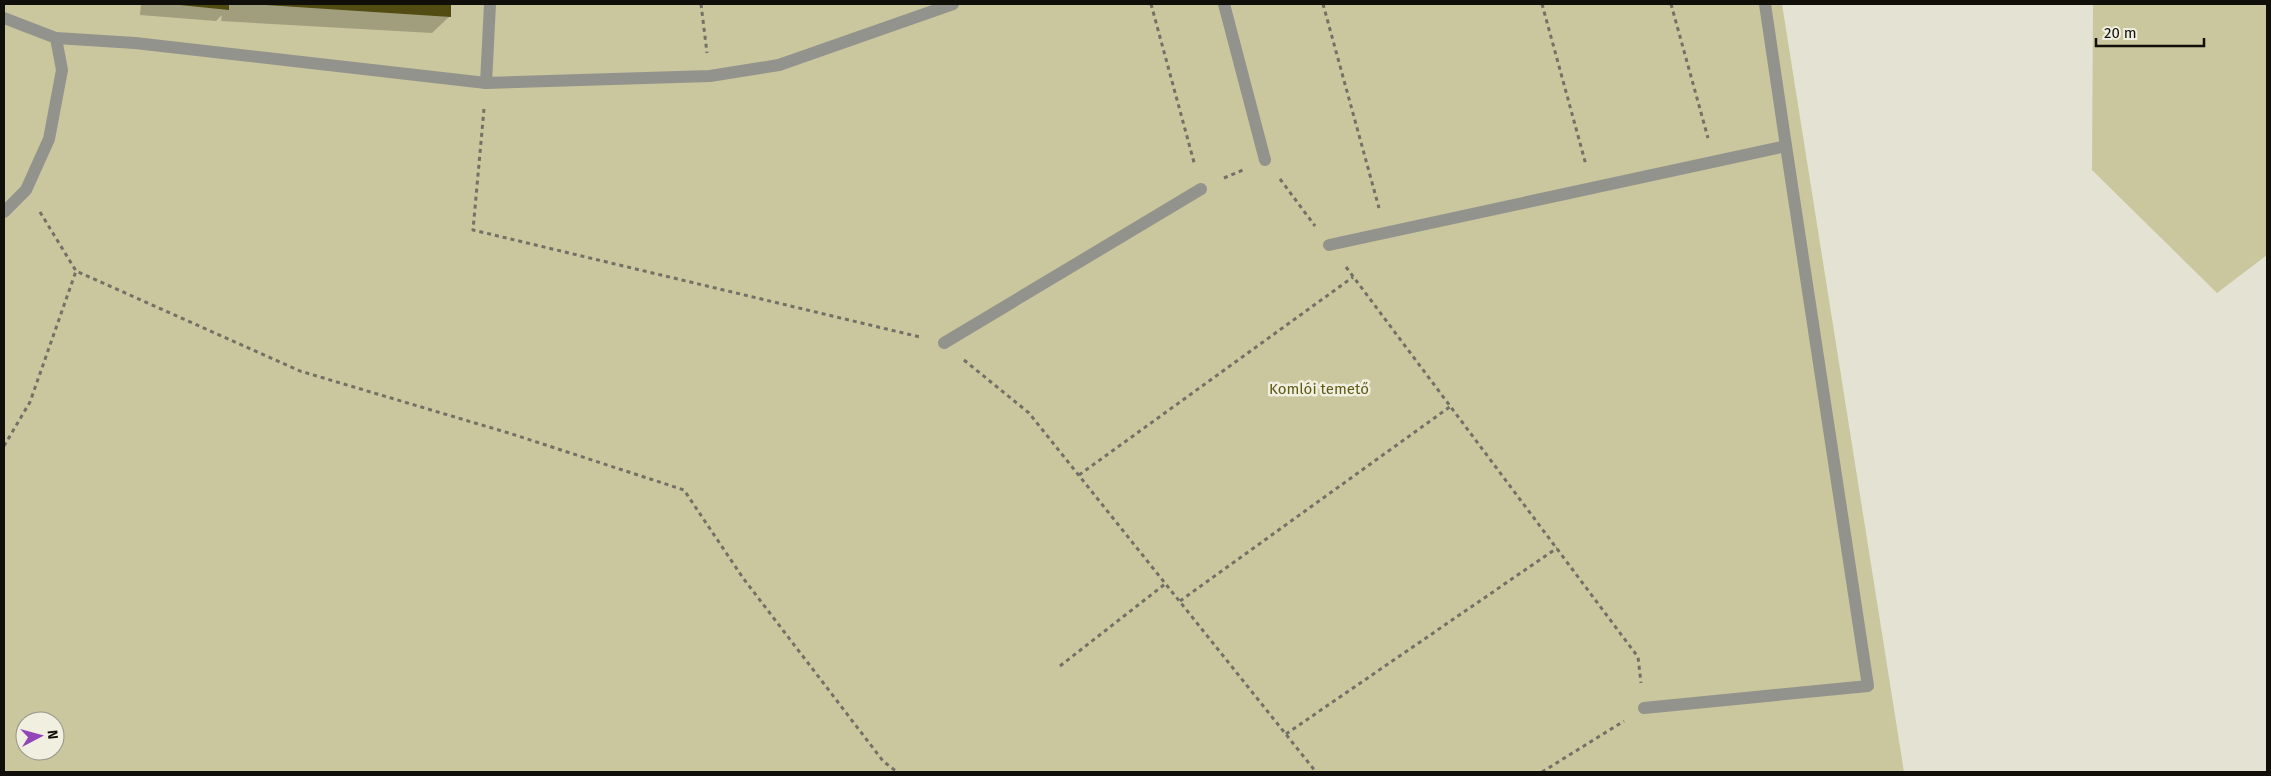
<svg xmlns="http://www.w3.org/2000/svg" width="2271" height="776" viewBox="0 0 2271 776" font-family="'Fira Sans',sans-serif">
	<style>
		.green { fill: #cac69d; fill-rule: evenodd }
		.shadow { fill: #0003 }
		.building { fill: #524c12 }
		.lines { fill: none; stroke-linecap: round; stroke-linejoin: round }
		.path { stroke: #727167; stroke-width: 3; stroke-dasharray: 4 4; stroke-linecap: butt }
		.lane { stroke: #93938d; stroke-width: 12 }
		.street { stroke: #93938d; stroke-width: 12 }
		.labels { text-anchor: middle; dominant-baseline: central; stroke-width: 5; stroke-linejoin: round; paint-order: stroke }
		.park-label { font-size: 15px; fill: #5f5916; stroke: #f1f0e0 }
	</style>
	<rect width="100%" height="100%" fill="#e4e3d3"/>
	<g class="green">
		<path d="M 4,4 L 1782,4 L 1904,772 L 4,772 ZM 25,721 L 55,721 L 55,751 L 25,751 Z"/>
		<path d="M 2093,4 L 2267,4 L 2267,255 L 2217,293 L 2092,170 Z"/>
	</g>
	<path class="shadow" d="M 141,4 L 450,4 L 450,16 L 432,33 L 221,21 L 222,15 L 216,21 L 140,15 Z"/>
	<g class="building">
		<path d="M 170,4 L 229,4 L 229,10 Z"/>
		<path d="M 249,4 L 451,4 L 451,17 Z"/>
	</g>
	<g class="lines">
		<g class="path">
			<path d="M 701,4 L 707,53"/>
			<path d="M 1151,4 L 1195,166"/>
			<path d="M 1323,4 L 1379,208"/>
			<path d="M 1542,4 L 1586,165"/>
			<path d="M 1671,4 L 1708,138"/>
			<path d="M 484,109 L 473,230 L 920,337"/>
			<path d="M 1224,178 L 1243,170"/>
			<path d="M 1280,179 L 1315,226"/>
			<path d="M 40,212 L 76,271 L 300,371 L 512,434 L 684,490 L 743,578 L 883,761 L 897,772"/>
			<path d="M 1346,267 L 1638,657 L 1641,683"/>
			<path d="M 964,360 L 1029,413 L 1316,772"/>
			<path d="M 4,446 L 30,402 L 76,271"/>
			<path d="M 1079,475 L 1353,277"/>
			<path d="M 1180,601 L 1451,406"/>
			<path d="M 1060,666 L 1165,584"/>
			<path d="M 1286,734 L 1557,548"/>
			<path d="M 1542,772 L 1624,721"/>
		</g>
		<g class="lane">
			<path d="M 1224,4 L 1265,160"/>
			<path d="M 135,43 L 486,83 L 710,76 L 779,65 L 953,4"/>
			<path d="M 486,83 L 490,4"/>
			<path d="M 4,212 L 26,190 L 49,139 L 62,70 L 56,38"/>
			<path d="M 1329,245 L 1786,146 L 1765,4"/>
			<path d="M 944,343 L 1201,189"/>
			<path d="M 1644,708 L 1868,686 L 1786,146"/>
		</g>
		<path class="street" d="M 4,18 L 56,38 L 135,43"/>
	</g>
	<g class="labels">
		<g class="park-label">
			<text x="1319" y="389">Komlói temető</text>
		</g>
	</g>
	<rect width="2271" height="776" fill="none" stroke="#100f0a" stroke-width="10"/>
	<g transform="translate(40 736) rotate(84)"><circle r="24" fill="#f1f0e0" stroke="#97968a"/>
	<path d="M0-4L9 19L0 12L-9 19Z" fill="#9346b7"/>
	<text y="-8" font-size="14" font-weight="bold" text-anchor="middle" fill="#100f0a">N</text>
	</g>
	<path d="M2096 38v8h108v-8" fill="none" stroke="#100f0a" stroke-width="2.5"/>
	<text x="2104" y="38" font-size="15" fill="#100f0a" stroke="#f1f0e0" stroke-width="4" paint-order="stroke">20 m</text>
</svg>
